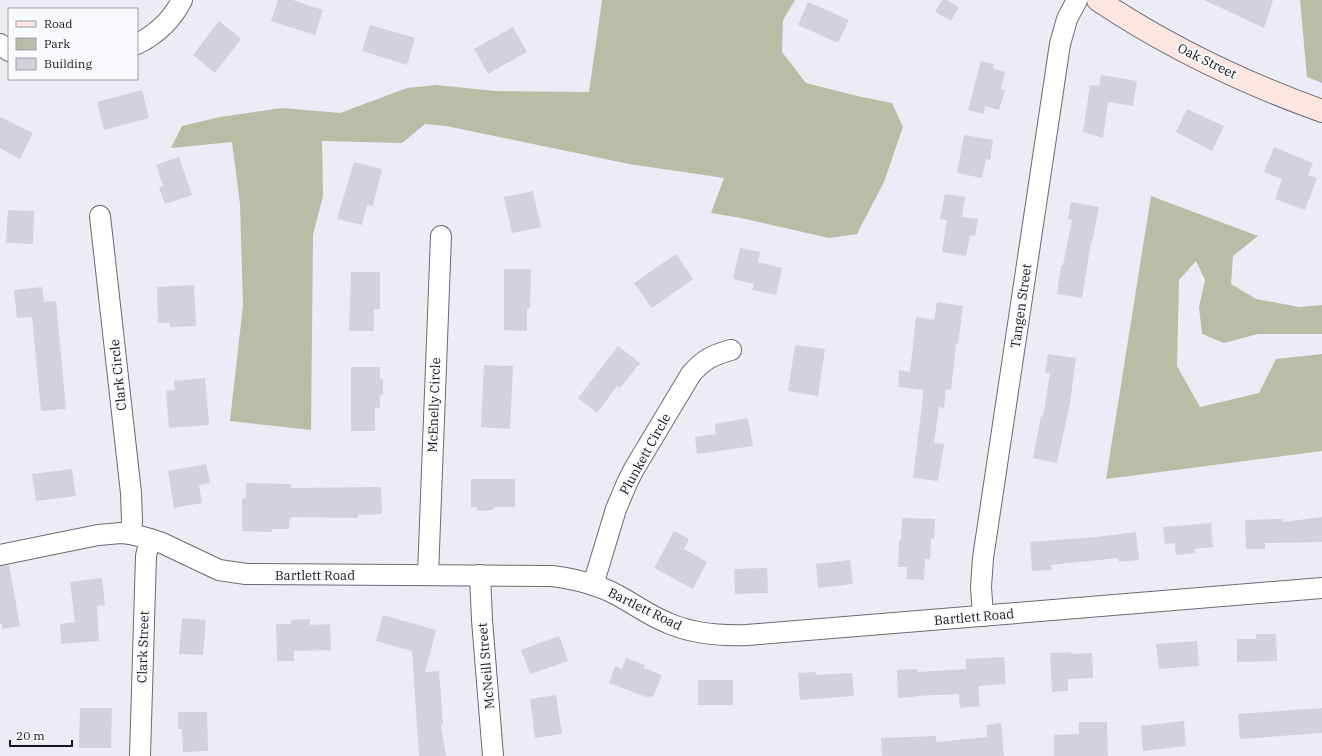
<svg xmlns="http://www.w3.org/2000/svg" width="1322" height="756" viewBox="0 0 1322 756" font-family="'IBM Plex Serif',serif">
	<style>
		.green { fill: #b8bda6 }
		.building { fill: #d1d2dc }
		.lines { fill: none; stroke-linecap: round; stroke-linejoin: round }
		.street-casing { stroke: #6a6b73; stroke-width: 22 }
		.secondary-casing { stroke: #6a6b73; stroke-width: 24 }
		.street { stroke: #fff; stroke-width: 20 }
		.secondary { stroke: #fde6df; stroke-width: 22 }
		.labels { text-anchor: middle; dominant-baseline: central; stroke-width: 4; stroke-linejoin: round; paint-order: stroke }
		.street-label { font-size: 13px; fill: #16161a; stroke: #f9fafe }
	</style>
	<rect width="100%" height="100%" fill="#ebecf6"/>
	<g class="green">
		<path d="M 602,0 L 795,0 L 783,20 L 782,52 L 806,83 L 857,96 L 892,103 L 903,127 L 884,182 L 857,234 L 829,238 L 741,218 L 711,213 L 724,178 L 629,164 L 446,126 L 425,124 L 402,143 L 322,141 L 323,196 L 313,235 L 311,430 L 230,421 L 243,305 L 240,204 L 232,142 L 171,148 L 182,126 L 220,117 L 282,108 L 340,113 L 407,88 L 436,85 L 495,91 L 589,92 Z"/>
		<path d="M 1300,0 L 1322,0 L 1322,83 L 1307,77 Z"/>
		<path d="M 1151,196 L 1258,236 L 1233,256 L 1231,284 L 1256,299 L 1299,307 L 1322,305 L 1322,334 L 1258,334 L 1224,343 L 1202,334 L 1199,307 L 1205,280 L 1196,261 L 1179,280 L 1177,366 L 1200,407 L 1259,393 L 1276,359 L 1322,354 L 1322,451 L 1106,479 Z"/>
	</g>
	<g class="building">
		<path d="M 278,0 L 293,0 L 323,10 L 315,35 L 271,21 Z"/>
		<path d="M 942,0 L 947,0 L 959,7 L 951,21 L 935,12 Z"/>
		<path d="M 1204,0 L 1273,0 L 1264,28 Z"/>
		<path d="M 808,2 L 849,20 L 838,43 L 798,25 Z"/>
		<path d="M 219,21 L 241,39 L 215,73 L 193,55 Z"/>
		<path d="M 370,25 L 415,38 L 407,65 L 362,51 Z"/>
		<path d="M 513,27 L 527,52 L 488,74 L 474,49 Z"/>
		<path d="M 981,61 L 994,64 L 993,68 L 1005,72 L 1001,89 L 1005,90 L 999,110 L 985,106 L 984,114 L 968,110 Z"/>
		<path d="M 1101,75 L 1137,81 L 1133,106 L 1108,102 L 1103,138 L 1083,132 L 1090,85 L 1099,86 Z"/>
		<path d="M 142,90 L 149,118 L 104,130 L 97,102 Z"/>
		<path d="M 1187,109 L 1224,126 L 1212,151 L 1176,132 Z"/>
		<path d="M 0,117 L 33,133 L 20,159 L 0,148 Z"/>
		<path d="M 964,135 L 993,140 L 990,160 L 986,159 L 982,178 L 957,173 Z"/>
		<path d="M 1274,147 L 1313,163 L 1308,175 L 1317,178 L 1305,210 L 1275,199 L 1282,179 L 1264,172 Z"/>
		<path d="M 179,157 L 192,195 L 165,204 L 159,188 L 163,186 L 156,165 Z"/>
		<path d="M 354,162 L 382,169 L 373,206 L 367,205 L 362,225 L 337,219 Z"/>
		<path d="M 533,191 L 541,227 L 512,233 L 504,197 Z"/>
		<path d="M 945,194 L 965,197 L 962,217 L 978,219 L 975,236 L 970,235 L 966,256 L 942,252 L 947,220 L 940,219 Z"/>
		<path d="M 1071,202 L 1099,207 L 1092,243 L 1091,243 L 1082,298 L 1057,294 L 1061,265 L 1063,265 L 1072,220 L 1068,219 Z"/>
		<path d="M 8,210 L 34,211 L 33,244 L 6,243 Z"/>
		<path d="M 740,248 L 760,252 L 758,262 L 782,268 L 776,295 L 752,290 L 754,284 L 733,279 Z"/>
		<path d="M 676,254 L 693,279 L 652,308 L 634,283 Z"/>
		<path d="M 504,269 L 531,269 L 530,308 L 527,308 L 527,331 L 504,330 Z"/>
		<path d="M 351,272 L 380,272 L 380,309 L 374,309 L 374,331 L 349,331 Z"/>
		<path d="M 194,285 L 196,326 L 170,327 L 169,323 L 158,323 L 157,287 Z"/>
		<path d="M 42,287 L 44,302 L 56,301 L 66,409 L 41,411 L 32,317 L 17,318 L 14,290 Z"/>
		<path d="M 937,302 L 963,306 L 958,344 L 956,344 L 951,390 L 946,389 L 944,408 L 939,407 L 934,443 L 944,444 L 938,481 L 913,478 L 922,405 L 923,390 L 898,387 L 899,370 L 910,372 L 916,317 L 934,320 Z"/>
		<path d="M 795,345 L 825,349 L 818,396 L 788,391 Z"/>
		<path d="M 618,346 L 640,363 L 620,388 L 617,386 L 597,413 L 578,398 Z"/>
		<path d="M 1048,354 L 1076,358 L 1070,403 L 1057,463 L 1033,458 L 1041,416 L 1043,417 L 1050,373 L 1045,373 Z"/>
		<path d="M 484,365 L 513,366 L 510,429 L 481,427 Z"/>
		<path d="M 351,367 L 380,367 L 380,379 L 383,379 L 383,395 L 380,395 L 380,408 L 375,408 L 375,431 L 351,431 Z"/>
		<path d="M 205,378 L 209,425 L 169,428 L 166,391 L 175,390 L 174,381 Z"/>
		<path d="M 748,418 L 753,446 L 697,454 L 695,437 L 716,434 L 715,424 Z"/>
		<path d="M 206,464 L 210,483 L 199,485 L 202,503 L 174,508 L 168,471 Z"/>
		<path d="M 72,469 L 76,496 L 36,501 L 32,474 Z"/>
		<path d="M 471,479 L 515,479 L 515,507 L 494,507 L 494,510 L 477,511 L 477,507 L 471,507 Z"/>
		<path d="M 246,483 L 291,484 L 291,488 L 381,487 L 382,514 L 358,515 L 358,518 L 290,517 L 289,529 L 272,529 L 272,532 L 242,531 L 242,498 L 246,499 Z"/>
		<path d="M 1322,517 L 1322,542 L 1265,543 L 1265,549 L 1246,549 L 1245,520 L 1283,519 L 1283,522 Z"/>
		<path d="M 902,518 L 935,519 L 934,539 L 931,538 L 930,559 L 925,559 L 924,580 L 906,579 L 907,567 L 898,567 L 899,540 L 901,540 Z"/>
		<path d="M 1211,523 L 1213,547 L 1194,549 L 1195,553 L 1176,555 L 1175,543 L 1165,544 L 1163,527 Z"/>
		<path d="M 674,531 L 689,539 L 684,549 L 707,562 L 693,589 L 654,568 Z"/>
		<path d="M 1136,532 L 1139,560 L 1119,562 L 1118,558 L 1051,565 L 1052,570 L 1032,571 L 1030,542 L 1096,537 Z"/>
		<path d="M 850,560 L 853,584 L 818,588 L 816,564 Z"/>
		<path d="M 9,565 L 20,626 L 2,629 L 2,624 L 0,624 L 0,566 Z"/>
		<path d="M 767,568 L 768,593 L 735,594 L 734,569 Z"/>
		<path d="M 102,578 L 105,605 L 97,606 L 99,641 L 61,644 L 60,624 L 75,622 L 70,582 Z"/>
		<path d="M 383,615 L 436,630 L 425,672 L 439,671 L 443,725 L 441,725 L 446,756 L 419,756 L 412,651 L 376,641 Z"/>
		<path d="M 182,618 L 206,620 L 203,655 L 179,654 Z"/>
		<path d="M 310,619 L 310,625 L 330,624 L 331,650 L 294,651 L 294,661 L 277,661 L 276,624 L 291,624 L 291,620 Z"/>
		<path d="M 1256,634 L 1276,634 L 1277,661 L 1237,662 L 1237,639 L 1256,639 Z"/>
		<path d="M 559,636 L 568,661 L 530,674 L 521,650 Z"/>
		<path d="M 1197,641 L 1199,666 L 1159,669 L 1156,644 Z"/>
		<path d="M 1071,652 L 1071,654 L 1092,653 L 1093,678 L 1068,679 L 1068,691 L 1052,692 L 1050,653 Z"/>
		<path d="M 1004,657 L 1006,684 L 978,686 L 980,706 L 960,708 L 959,694 L 915,696 L 916,697 L 898,698 L 897,670 L 917,669 L 918,672 L 966,669 L 966,659 Z"/>
		<path d="M 626,658 L 645,665 L 644,668 L 662,675 L 653,697 L 649,696 L 649,698 L 609,683 L 615,666 L 622,669 Z"/>
		<path d="M 816,672 L 816,675 L 852,673 L 854,696 L 800,700 L 798,673 Z"/>
		<rect x="698" y="680" width="35" height="25"/>
		<path d="M 556,695 L 562,734 L 535,738 L 530,699 Z"/>
		<path d="M 80,708 L 112,708 L 111,748 L 79,748 Z"/>
		<path d="M 1322,708 L 1322,733 L 1240,739 L 1238,714 Z"/>
		<path d="M 178,712 L 207,712 L 208,751 L 183,752 L 182,729 L 178,729 Z"/>
		<path d="M 1184,721 L 1186,746 L 1143,751 L 1141,726 Z"/>
		<path d="M 1079,722 L 1107,722 L 1108,756 L 1054,756 L 1054,735 L 1079,734 Z"/>
		<path d="M 1001,723 L 1004,756 L 882,756 L 881,738 L 936,736 L 936,742 L 987,737 L 986,725 Z"/>
	</g>
	<g class="lines">
		<g class="street-casing">
			<g id="street">
				<path d="M 0,44 L 9,51"/>
				<path d="M 137,44 C 157,34 172,20 182,0"/>
				<path d="M 100,216 L 131,493 L 132,520 L 131,534"/>
				<path d="M 0,555 L 98,535 L 121,533 L 131,534 L 150,539 L 162,543 L 219,570 L 246,574 L 552,576 C 575,579 597,584 617,595 C 634,604 650,616 668,623 C 693,634 720,636 747,635 L 1322,588"/>
				<path d="M 428,575 L 441,236"/>
				<path d="M 480,575 L 482,620 L 493,756"/>
				<path d="M 593,585 L 616,509 L 627,483 L 634,469 L 691,374 C 704,359 713,355 731,350"/>
				<path d="M 983,616 L 981,587 L 983,558 L 1060,44 L 1067,19 L 1077,0"/>
				<path d="M 140,756 L 146,556 L 150,539"/>
			</g>
		</g>
		<g class="secondary-casing">
			<path id="secondary" d="M 1098,0 C 1167,46 1244,83 1322,111"/>
		</g>
		<use href="#street" class="street"/>
		<use href="#secondary" class="secondary"/>
	</g>
	<g class="labels">
		<g class="street-label">
			<text transform="translate(1207 61) rotate(26)">Oak Street</text>
			<text transform="translate(1021 306) rotate(-82)">Tangen Street</text>
			<text transform="translate(118 375) rotate(-96)">Clark Circle</text>
			<text transform="translate(434 405) rotate(-88)">McEnelly Circle</text>
			<text transform="translate(645 454) rotate(-61)">Plunkett Circle</text>
			<text x="315" y="575">Bartlett Road</text>
			<text transform="translate(645 609) rotate(26)">Bartlett Road</text>
			<text transform="translate(974 617) rotate(-5)">Bartlett Road</text>
			<text transform="translate(143 647) rotate(-88)">Clark Street</text>
			<text transform="translate(486 666) rotate(-95)">McNeill Street</text>
		</g>
	</g>
	<rect x="8" y="8" width="130" height="72" fill="#f9fafe" stroke="#9e9fa3"/>
	<rect x="16" y="21" width="20" height="6" fill="#fde6df" stroke="#9e9fa3"/>
	<text x="44" y="28" font-size="12" fill="#16161a">Road</text>
	<rect x="16" y="38" width="20" height="12" fill="#b8bda6" stroke="#9e9fa3"/>
	<text x="44" y="48" font-size="12" fill="#16161a">Park</text>
	<rect x="16" y="58" width="20" height="12" fill="#d1d2dc" stroke="#9e9fa3"/>
	<text x="44" y="68" font-size="12" fill="#16161a">Building</text>
	<path d="M10 740v6h62v-6" fill="none" stroke="#16161a" stroke-width="2"/>
	<text x="16" y="740" font-size="12" fill="#16161a" stroke="#f9fafe" stroke-width="3" paint-order="stroke">20 m</text>
</svg>
